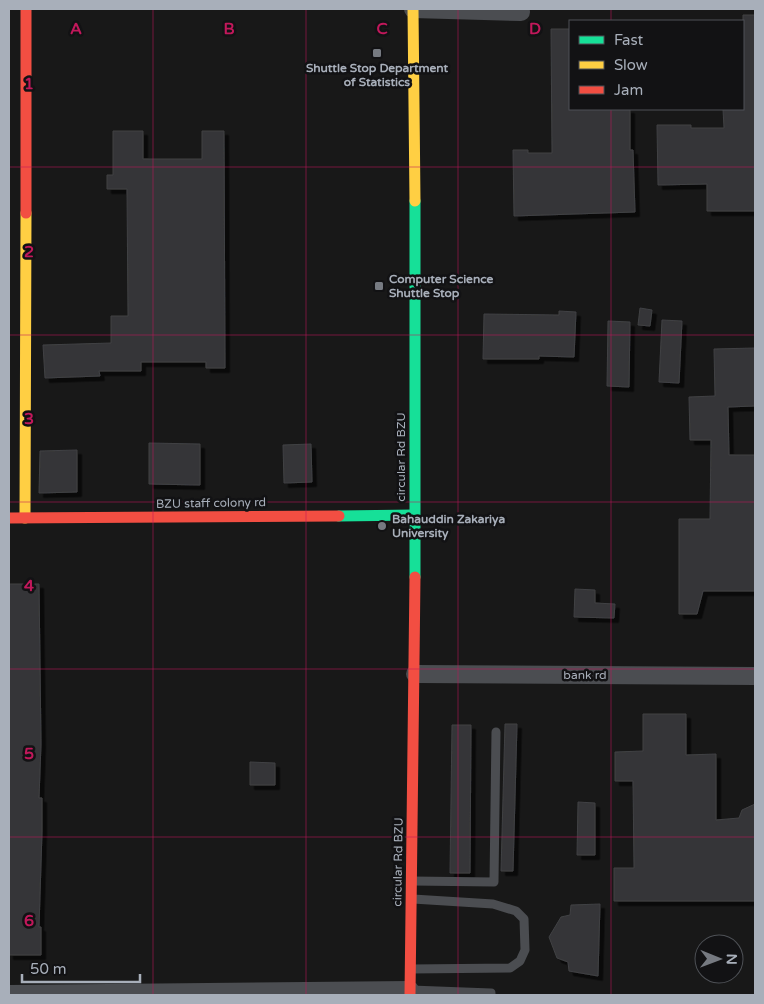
<svg xmlns="http://www.w3.org/2000/svg" width="764" height="1004" viewBox="0 0 764 1004" font-family="'Varela Round',sans-serif">
	<style>
		.building { fill: #363637; stroke: #404144; filter: url(#shadow) }
		.lines { fill: none; stroke-linecap: round; stroke-linejoin: round }
		.lane { stroke: #4b4d51; stroke-width: 9 }
		.street { stroke: #4b4d51; stroke-width: 18 }
		.fast { stroke: #16e098; stroke-width: 11 }
		.slow { stroke: #ffcf43; stroke-width: 11 }
		.jam { stroke: #f24e42; stroke-width: 11 }
		.grid { fill: none; stroke: #c2185b; stroke-width: 1; stroke-opacity: 0.55 }
		.poi-dot { fill: #767a81; stroke: #121214; stroke-width: 2 }
		.labels { text-anchor: middle; dominant-baseline: central; stroke-width: 5; stroke-linejoin: round; paint-order: stroke }
		.poi-label { font-size: 12px; font-weight: bold; fill: #a8afba; stroke: #121214; text-anchor: start }
		.street-label { font-size: 12px; fill: #a8afba; stroke: #121214 }
		.grid-label { font-size: 16px; text-anchor: middle; font-weight: bold; fill: #c2185b; stroke: #121214; stroke-width: 5; stroke-linejoin: round; paint-order: stroke }
	</style>
	<defs>
		<filter id="shadow"><feDropShadow dx="4.5" dy="4.5" stdDeviation="0" flood-color="#0009"/></filter>
	</defs>
	<rect width="100%" height="100%" fill="#181818"/>
	<g class="building">
		<path d="M 743,15 L 755,15 L 755,211 L 707,211 L 707,184 L 658,185 L 657,125 L 691,125 L 691,128 L 724,128 L 723,109 L 743,109 Z"/>
		<path d="M 551,29 L 570,29 L 570,109 L 630,109 L 630,150 L 633,150 L 635,212 L 514,216 L 513,150 L 528,150 L 528,153 L 552,153 Z"/>
		<path d="M 113,131 L 143,131 L 143,159 L 202,159 L 202,131 L 224,131 L 225,368 L 206,368 L 206,362 L 141,362 L 141,371 L 99,371 L 100,376 L 45,378 L 43,345 L 111,343 L 111,316 L 128,316 L 127,189 L 107,189 L 107,175 L 113,175 Z"/>
		<path d="M 640,308 L 652,310 L 650,326 L 638,325 Z"/>
		<path d="M 559,311 L 576,312 L 574,357 L 539,356 L 539,359 L 483,359 L 484,314 L 559,315 Z"/>
		<path d="M 662,320 L 682,321 L 679,383 L 659,382 Z"/>
		<path d="M 608,321 L 630,322 L 629,387 L 607,386 Z"/>
		<path d="M 755,348 L 755,406 L 728,407 L 729,455 L 755,455 L 755,591 L 703,591 L 697,614 L 679,614 L 679,519 L 710,519 L 711,440 L 690,440 L 689,397 L 715,396 L 714,349 Z"/>
		<path d="M 149,443 L 200,444 L 200,485 L 149,484 Z"/>
		<path d="M 311,444 L 312,482 L 284,483 L 283,445 Z"/>
		<path d="M 77,450 L 77,492 L 39,493 L 40,451 Z"/>
		<path d="M 9,584 L 39,584 L 41,744 L 39,798 L 42,798 L 42,832 L 39,927 L 41,927 L 41,955 L 9,955 Z"/>
		<path d="M 575,589 L 595,590 L 595,603 L 615,604 L 614,618 L 574,617 Z"/>
		<path d="M 643,714 L 686,714 L 686,755 L 716,754 L 716,820 L 739,818 L 742,810 L 755,804 L 755,901 L 614,901 L 614,868 L 634,868 L 633,781 L 615,781 L 615,752 L 643,751 Z"/>
		<path d="M 505,724 L 517,724 L 513,871 L 501,871 Z"/>
		<path d="M 452,725 L 471,725 L 470,873 L 450,873 Z"/>
		<path d="M 250,762 L 275,763 L 275,785 L 250,785 Z"/>
		<path d="M 578,802 L 595,803 L 595,855 L 577,855 Z"/>
		<path d="M 600,904 L 598,976 L 569,971 L 568,962 L 557,958 L 549,937 L 561,917 L 570,915 L 571,905 Z"/>
	</g>
	<g class="lines">
		<g class="lane">
			<path d="M 412,881 L 494,882 L 496,732"/>
			<path d="M 411,969 L 510,968 L 520,961 L 525,950 L 524,919 L 516,911 L 493,904 L 413,899"/>
			<path d="M 411,990 L 491,993 L 491,995"/>
		</g>
		<g class="street">
			<path d="M 413,9 L 521,12"/>
			<path d="M 415,674 L 755,676"/>
			<path d="M 9,994 L 410,990"/>
		</g>
		<g class="fast">
			<path d="M 415,201 L 415,577"/>
			<path d="M 339,516 L 414,515"/>
		</g>
		<g class="slow">
			<path d="M 413,9 L 415,201"/>
			<path d="M 25,518 L 26,213"/>
		</g>
		<g class="jam">
			<path d="M 26,213 L 26,9"/>
			<path d="M 9,518 L 339,516"/>
			<path d="M 410,995 L 415,577"/>
		</g>
	</g>
	<path class="grid" d="M 153,9 L 153,995M 306,9 L 306,995M 458,9 L 458,995M 611,9 L 611,21M 611,109 L 611,995M 9,167 L 755,167M 9,335 L 755,335M 9,502 L 755,502M 9,669 L 755,669M 9,837 L 755,837"/>
	<g class="poi-dot">
		<rect x="372" y="48" width="10" height="10" rx="2.5"/>
		<rect x="374" y="281" width="10" height="10" rx="2.5"/>
		<circle cx="382" cy="526" r="5"/>
	</g>
	<g class="labels">
		<g class="poi-label">
			<text x="377" y="68" text-anchor="middle">Shuttle Stop Department<tspan x="377" dy="14">of Statistics</tspan></text>
			<text x="389" y="279">Computer Science<tspan x="389" dy="14">Shuttle Stop</tspan></text>
			<text x="392" y="519">Bahauddin Zakariya<tspan x="392" dy="14">University</tspan></text>
		</g>
		<g class="street-label">
			<text transform="translate(401 457) rotate(-90)">circular Rd BZU</text>
			<text transform="translate(211 503) rotate(-1)">BZU staff colony rd</text>
			<text x="585" y="675">bank rd</text>
			<text transform="translate(398 862) rotate(-89)">circular Rd BZU</text>
		</g>
	</g>
	<g class="grid-label">
		<text x="76" y="34">A</text>
		<text x="229" y="34">B</text>
		<text x="382" y="34">C</text>
		<text x="535" y="34">D</text>
		<text x="29" y="89">1</text>
		<text x="29" y="257">2</text>
		<text x="29" y="424">3</text>
		<text x="29" y="591">4</text>
		<text x="29" y="759">5</text>
		<text x="29" y="926">6</text>
	</g>
	<rect width="764" height="1004" fill="none" stroke="#a8afba" stroke-width="20"/>
	<rect x="569" y="20" width="175" height="90" fill="#121214" stroke="#4e5156"/>
	<rect x="579" y="36" width="25" height="8" fill="#16e098" stroke="#4e5156"/>
	<text x="614" y="45" font-size="15" fill="#a8afba">Fast</text>
	<rect x="579" y="61" width="25" height="8" fill="#ffcf43" stroke="#4e5156"/>
	<text x="614" y="70" font-size="15" fill="#a8afba">Slow</text>
	<rect x="579" y="86" width="25" height="8" fill="#f24e42" stroke="#4e5156"/>
	<text x="614" y="95" font-size="15" fill="#a8afba">Jam</text>
	<g transform="translate(719 959) rotate(91)"><circle r="24" fill="#121214" stroke="#4e5156"/>
	<path d="M0-4L9 19L0 12L-9 19Z" fill="#767a81"/>
	<text y="-8" font-size="14" font-weight="bold" text-anchor="middle" fill="#a8afba">N</text>
	</g>
	<path d="M22 974v8h118v-8" fill="none" stroke="#a8afba" stroke-width="2.5"/>
	<text x="30" y="974" font-size="15" fill="#a8afba" stroke="#121214" stroke-width="4" paint-order="stroke">50 m</text>
</svg>
